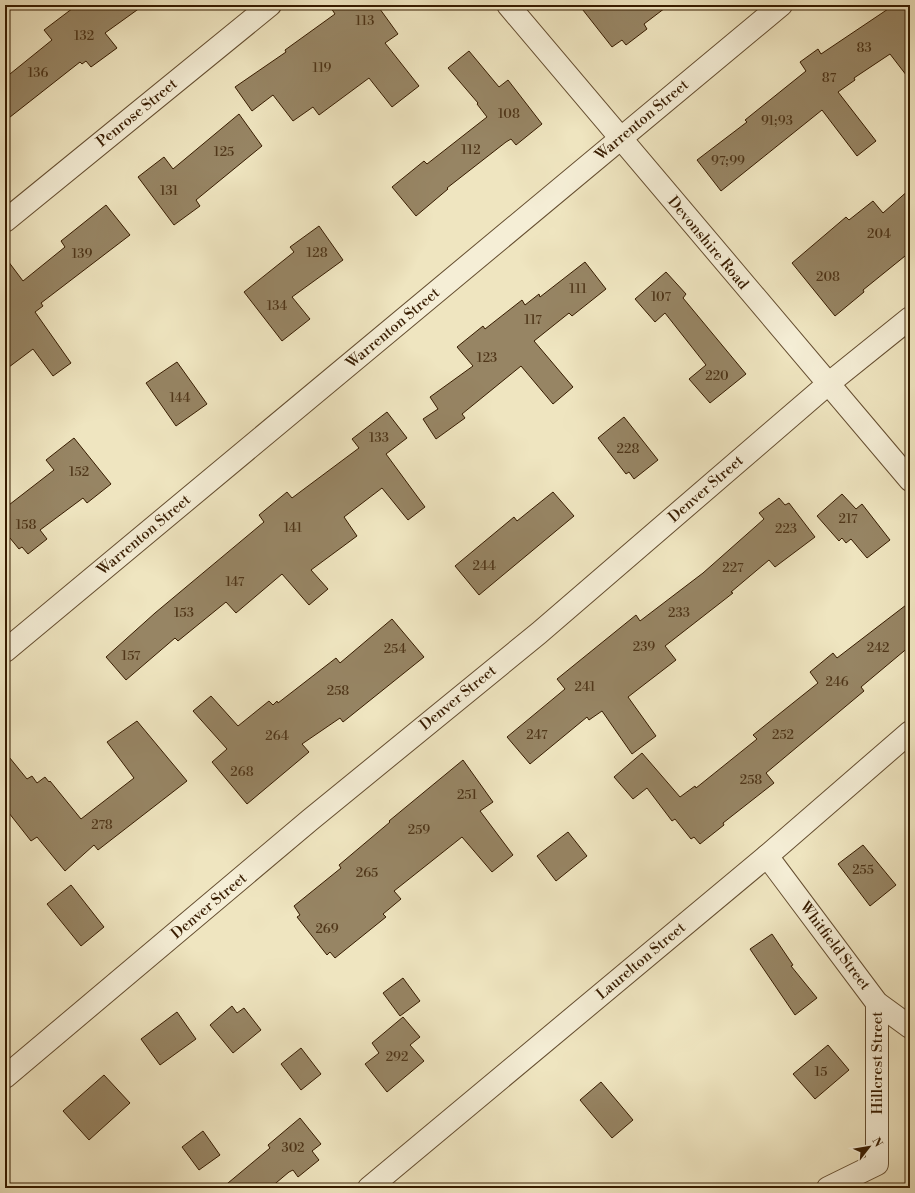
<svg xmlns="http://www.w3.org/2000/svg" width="915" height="1193" viewBox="0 0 915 1193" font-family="'Libre Bodoni',serif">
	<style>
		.building { fill: #978564; stroke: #371c00 }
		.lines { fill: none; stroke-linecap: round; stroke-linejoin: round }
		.minor-casing { stroke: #654e30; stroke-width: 24 }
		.minor { stroke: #f5eed6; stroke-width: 22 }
		.labels { text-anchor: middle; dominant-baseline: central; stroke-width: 4; stroke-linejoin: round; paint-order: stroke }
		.number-label { font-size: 13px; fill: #4f3619 }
		.street-label { font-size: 15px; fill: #371c00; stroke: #f5eed6 }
	</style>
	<rect width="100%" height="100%" fill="#efe5c0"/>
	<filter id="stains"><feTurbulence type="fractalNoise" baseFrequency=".005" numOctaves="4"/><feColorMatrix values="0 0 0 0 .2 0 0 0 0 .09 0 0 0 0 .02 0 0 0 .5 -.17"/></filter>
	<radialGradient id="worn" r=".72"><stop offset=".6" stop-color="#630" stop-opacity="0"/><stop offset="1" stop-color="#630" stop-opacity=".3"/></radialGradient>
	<g class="building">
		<path d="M 77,5 L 144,5 L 105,33 L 117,48 L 91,67 L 86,61 L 82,64 L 80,62 L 5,121 L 5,78 L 52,40 L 44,30 Z"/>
		<path d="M 329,5 L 377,5 L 398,34 L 385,43 L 419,86 L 392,107 L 369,78 L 319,115 L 313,107 L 293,121 L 273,95 L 252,111 L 235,87 L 286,52 L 285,50 L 335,14 Z"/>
		<path d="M 579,5 L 669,5 L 644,24 L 647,29 L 626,45 L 622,40 L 612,47 Z"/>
		<path d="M 894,5 L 910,5 L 910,80 L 890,54 L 854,78 L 855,80 L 838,92 L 876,141 L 857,156 L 822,110 L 721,191 L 697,160 L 747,122 L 745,120 L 806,71 L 800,62 L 818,49 L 821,54 Z"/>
		<path d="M 469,51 L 499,87 L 508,80 L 542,124 L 516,145 L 511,139 L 506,142 L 447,188 L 448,189 L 416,216 L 392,187 L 424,161 L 427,164 L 487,117 L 477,104 L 478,103 L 448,68 Z"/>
		<path d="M 239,114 L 262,146 L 196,200 L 200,206 L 174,225 L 138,177 L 164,157 L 173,169 Z"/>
		<path d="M 910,189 L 910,252 L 863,290 L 864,292 L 835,316 L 792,263 L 846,217 L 849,220 L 873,201 L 883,213 Z"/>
		<path d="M 106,205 L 130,235 L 41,303 L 43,306 L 35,312 L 71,363 L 53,376 L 33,349 L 5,370 L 5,257 L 23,281 L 65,247 L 61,241 Z"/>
		<path d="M 319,226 L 343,260 L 292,297 L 310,319 L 282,341 L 244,292 L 294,252 L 290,247 Z"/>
		<path d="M 585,262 L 606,289 L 572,316 L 569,313 L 534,341 L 573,387 L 553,404 L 521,366 L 462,414 L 465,418 L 436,439 L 423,419 L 438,409 L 430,397 L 473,366 L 457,347 L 483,326 L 485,329 L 522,300 L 525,305 L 539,294 L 540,297 Z"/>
		<path d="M 666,272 L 686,294 L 683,298 L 746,374 L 710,403 L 689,379 L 706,365 L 665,313 L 655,322 L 635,299 Z"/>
		<path d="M 177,362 L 207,404 L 176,426 L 146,383 Z"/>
		<path d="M 387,412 L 407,438 L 386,454 L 425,507 L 408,520 L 382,488 L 344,517 L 357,536 L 311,570 L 328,589 L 309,605 L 282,574 L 236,613 L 226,602 L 178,641 L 175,638 L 126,680 L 106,657 L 155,613 L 264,522 L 259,515 L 287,492 L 292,498 L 359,448 L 352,439 Z"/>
		<path d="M 624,417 L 658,460 L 634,479 L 629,472 L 626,474 L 598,438 Z"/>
		<path d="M 74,438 L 111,484 L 87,503 L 83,498 L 40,530 L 47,539 L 28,554 L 22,547 L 19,549 L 5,532 L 5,508 L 54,470 L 46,460 Z"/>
		<path d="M 553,492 L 574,516 L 479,595 L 455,566 L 514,517 L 517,521 Z"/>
		<path d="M 842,494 L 856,509 L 862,504 L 890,540 L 867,558 L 851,539 L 846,543 L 842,538 L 839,541 L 817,516 Z"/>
		<path d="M 779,498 L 785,505 L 789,503 L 815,537 L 775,567 L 769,560 L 731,592 L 733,593 L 665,646 L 676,660 L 628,697 L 656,736 L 632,754 L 602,711 L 589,720 L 587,717 L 530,764 L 507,737 L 565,689 L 557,679 L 636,615 L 640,621 L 703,573 L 764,519 L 759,513 Z"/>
		<path d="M 910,602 L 910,646 L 861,687 L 864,691 L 766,773 L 774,783 L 723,823 L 724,825 L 700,844 L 694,837 L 691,839 L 675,819 L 672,821 L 647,788 L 633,799 L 614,777 L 642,753 L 680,797 L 695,786 L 696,788 L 757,739 L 753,735 L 818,683 L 810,672 L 833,653 L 837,658 Z"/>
		<path d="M 392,619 L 424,657 L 343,722 L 340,718 L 302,744 L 309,752 L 247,804 L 212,762 L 227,749 L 193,711 L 211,696 L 238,726 L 269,701 L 273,705 L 277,701 L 278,703 L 336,658 L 340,663 Z"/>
		<path d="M 137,721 L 187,781 L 98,850 L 94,845 L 65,871 L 37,837 L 31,841 L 5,808 L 5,752 L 27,779 L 32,776 L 37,783 L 45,777 L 49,782 L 50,781 L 81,819 L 134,778 L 107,742 Z"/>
		<path d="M 463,760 L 493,802 L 480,811 L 513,855 L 492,872 L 462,837 L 394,891 L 401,899 L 383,914 L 386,917 L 335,958 L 330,952 L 327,955 L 297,917 L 300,915 L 294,906 L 341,868 L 339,865 L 390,822 L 389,821 Z"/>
		<path d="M 568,832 L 587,856 L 556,881 L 537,856 Z"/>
		<path d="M 863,845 L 896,885 L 870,906 L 838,864 Z"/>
		<path d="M 71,885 L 104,927 L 81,946 L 47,904 Z"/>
		<path d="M 772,934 L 793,965 L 791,966 L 817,998 L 795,1015 L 750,949 Z"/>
		<path d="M 403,978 L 420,1001 L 400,1016 L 383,993 Z"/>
		<path d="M 232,1006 L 237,1013 L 244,1008 L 261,1030 L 233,1053 L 210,1025 Z"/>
		<path d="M 177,1012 L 196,1039 L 160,1065 L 141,1039 Z"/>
		<path d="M 403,1017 L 420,1037 L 410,1045 L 424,1061 L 387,1092 L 365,1064 L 379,1053 L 372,1043 Z"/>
		<path d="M 828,1045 L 849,1070 L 815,1099 L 793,1074 Z"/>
		<path d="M 301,1048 L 321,1074 L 301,1090 L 281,1064 Z"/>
		<path d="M 104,1075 L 130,1103 L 89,1140 L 63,1111 Z"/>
		<path d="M 601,1082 L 633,1120 L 612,1138 L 580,1100 Z"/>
		<path d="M 300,1118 L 321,1144 L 312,1151 L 319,1160 L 298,1177 L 293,1170 L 289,1172 L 270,1188 L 222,1188 L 270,1148 L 268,1145 Z"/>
		<path d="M 203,1131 L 220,1155 L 199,1170 L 182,1147 Z"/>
	</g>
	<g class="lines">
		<g class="minor-casing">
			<g id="minor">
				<path d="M 508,5 L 910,480"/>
				<path d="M 5,221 L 270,5"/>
				<path d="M 5,651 L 781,5"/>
				<path d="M 767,856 L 877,1003 L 910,1027"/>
				<path d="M 5,1077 L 310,820 L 539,633 L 828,384 L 910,318"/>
				<path d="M 369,1188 L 767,856 L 910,732"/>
				<path d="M 828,1188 L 877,1164 L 877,1003"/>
			</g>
		</g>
		<use href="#minor" class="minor"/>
	</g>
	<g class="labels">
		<g class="number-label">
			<text x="365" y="21">113</text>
			<text x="84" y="36">132</text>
			<text x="864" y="48">83</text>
			<text x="322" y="68">119</text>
			<text x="38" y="73">136</text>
			<text x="829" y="78">87</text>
			<text x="509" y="114">108</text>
			<text x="777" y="121">91;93</text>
			<text x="471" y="150">112</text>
			<text x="224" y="152">125</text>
			<text x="728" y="161">97;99</text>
			<text x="169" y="191">131</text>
			<text x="879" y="234">204</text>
			<text x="317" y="253">128</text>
			<text x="82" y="254">139</text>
			<text x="828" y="277">208</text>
			<text x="578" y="289">111</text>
			<text x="661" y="297">107</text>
			<text x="277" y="306">134</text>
			<text x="533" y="320">117</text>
			<text x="487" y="358">123</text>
			<text x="717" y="376">220</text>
			<text x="180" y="398">144</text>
			<text x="379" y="438">133</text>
			<text x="628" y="449">228</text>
			<text x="79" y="472">152</text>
			<text x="848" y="519">217</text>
			<text x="26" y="525">158</text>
			<text x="293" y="528">141</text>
			<text x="786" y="529">223</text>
			<text x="484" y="566">244</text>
			<text x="733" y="568">227</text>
			<text x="235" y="582">147</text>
			<text x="184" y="613">153</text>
			<text x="679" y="613">233</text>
			<text x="644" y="647">239</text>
			<text x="878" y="648">242</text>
			<text x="395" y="649">254</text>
			<text x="131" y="656">157</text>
			<text x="837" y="682">246</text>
			<text x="585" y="687">241</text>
			<text x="338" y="691">258</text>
			<text x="537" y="735">247</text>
			<text x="783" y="735">252</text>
			<text x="277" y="736">264</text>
			<text x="242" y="772">268</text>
			<text x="751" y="780">258</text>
			<text x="467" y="795">251</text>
			<text x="102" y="825">278</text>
			<text x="419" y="830">259</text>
			<text x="863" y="870">255</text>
			<text x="367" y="873">265</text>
			<text x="327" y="929">269</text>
			<text x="397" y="1057">292</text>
			<text x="821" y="1072">15</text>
			<text x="293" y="1148">302</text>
		</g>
		<g class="street-label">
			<text transform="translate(137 113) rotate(-39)">Penrose Street</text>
			<text transform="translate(642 120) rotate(-40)">Warrenton Street</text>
			<text transform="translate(708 243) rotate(50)">Devonshire Road</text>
			<text transform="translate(393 328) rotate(-40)">Warrenton Street</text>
			<text transform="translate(706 489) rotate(-41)">Denver Street</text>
			<text transform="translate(144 535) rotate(-40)">Warrenton Street</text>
			<text transform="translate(458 698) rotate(-39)">Denver Street</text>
			<text transform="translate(209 906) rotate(-40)">Denver Street</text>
			<text transform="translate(835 946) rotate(53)">Whitfield Street</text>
			<text transform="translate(641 961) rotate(-40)">Laurelton Street</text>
			<text transform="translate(877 1063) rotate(-90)">Hillcrest Street</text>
		</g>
	</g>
	<rect width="915" height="1193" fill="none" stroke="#efe5c0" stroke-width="20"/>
	<rect x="6" y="6" width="903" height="1181" fill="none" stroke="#371c00" stroke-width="2"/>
	<rect x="10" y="10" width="895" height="1173" fill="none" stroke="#371c00"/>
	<g transform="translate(869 1147) rotate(59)" stroke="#f5eed6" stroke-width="3" paint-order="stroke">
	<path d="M0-3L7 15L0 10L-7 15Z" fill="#371c00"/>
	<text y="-6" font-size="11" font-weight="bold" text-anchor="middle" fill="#371c00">N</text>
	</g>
	<rect width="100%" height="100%" filter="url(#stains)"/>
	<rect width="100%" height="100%" fill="url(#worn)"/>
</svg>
